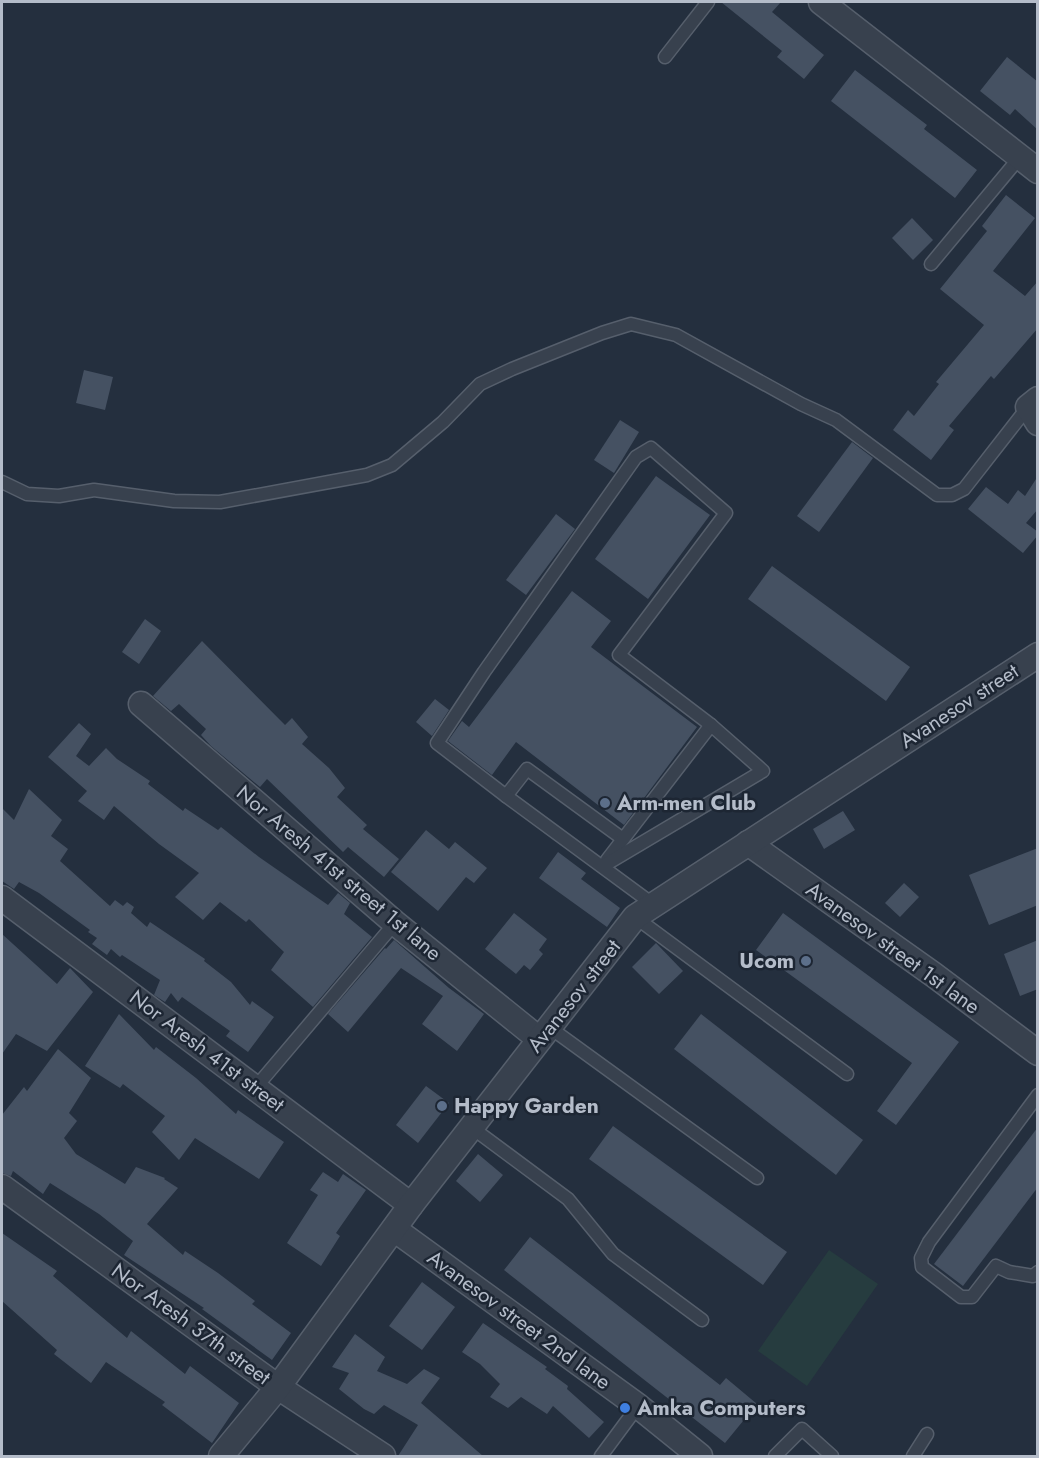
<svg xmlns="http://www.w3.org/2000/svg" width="1039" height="1458" viewBox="0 0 1039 1458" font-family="Jost,sans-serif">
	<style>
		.green { fill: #263c3f }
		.building { fill: #455162 }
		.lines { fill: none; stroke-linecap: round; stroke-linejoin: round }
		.lane-casing { stroke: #565f6c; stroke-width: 15 }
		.street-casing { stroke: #565f6c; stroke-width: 27 }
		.lane { stroke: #38414e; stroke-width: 12 }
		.street { stroke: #38414e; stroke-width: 24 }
		.service-dot { fill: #5c6f8a; stroke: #1d2633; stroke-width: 2 }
		.shop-dot { fill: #3f7fe0; stroke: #1d2633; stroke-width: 2 }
		.labels { text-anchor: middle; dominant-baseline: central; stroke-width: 5; stroke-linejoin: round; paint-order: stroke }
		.street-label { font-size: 21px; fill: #b4bcc9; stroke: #1d2633 }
		.poi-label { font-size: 21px; font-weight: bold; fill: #b4bcc9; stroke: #1d2633; text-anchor: start }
	</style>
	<rect width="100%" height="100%" fill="#242f3e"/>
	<path class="green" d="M 829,1250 L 878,1284 L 807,1386 L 758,1351 Z"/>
	<g class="building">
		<path d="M 721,2 L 781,2 L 772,12 L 824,55 L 804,79 L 777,57 L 782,51 Z"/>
		<path d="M 1007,57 L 1038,82 L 1038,130 L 1015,109 L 1010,115 L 980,91 Z"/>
		<path d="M 855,70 L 927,125 L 924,129 L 977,170 L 955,198 L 831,101 Z"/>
		<path d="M 1006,195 L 1035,218 L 993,271 L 1025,296 L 1038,281 L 1038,328 L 994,379 L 991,376 L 949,426 L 954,430 L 931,460 L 893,430 L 908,410 L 914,416 L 939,384 L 936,382 L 984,325 L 940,289 L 987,231 L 982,226 Z"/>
		<path d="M 912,218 L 933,240 L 913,260 L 892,238 Z"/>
		<path d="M 84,370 L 113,377 L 105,410 L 76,403 Z"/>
		<path d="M 620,420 L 639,432 L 614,473 L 594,460 Z"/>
		<path d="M 852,442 L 873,458 L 819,532 L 797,516 Z"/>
		<path d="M 656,476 L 710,515 L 648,599 L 595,559 Z"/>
		<path d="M 1038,476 L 1038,509 L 1026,523 L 1038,532 L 1038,535 L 1023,553 L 968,509 L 986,487 L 1008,504 L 1018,490 L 1025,496 Z"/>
		<path d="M 556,514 L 575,529 L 526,595 L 506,580 Z"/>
		<path d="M 772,566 L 910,667 L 886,701 L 748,599 Z"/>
		<path d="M 572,591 L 611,621 L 591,647 L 697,727 L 624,825 L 516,742 L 492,775 L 448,741 L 462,721 L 469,727 Z"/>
		<path d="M 145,619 L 161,631 L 139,664 L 122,652 Z"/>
		<path d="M 202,641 L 285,725 L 292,718 L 308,737 L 302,744 L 329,768 L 345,788 L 337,797 L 367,825 L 363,829 L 399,859 L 384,877 L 348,847 L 343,852 L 267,779 L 260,787 L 211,746 L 201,735 L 206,729 L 179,704 L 171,711 L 153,696 Z"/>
		<path d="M 435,699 L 449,710 L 432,736 L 416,722 Z"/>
		<path d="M 79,723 L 91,734 L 76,756 L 89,766 L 106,748 L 117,759 L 150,781 L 148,784 L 183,811 L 185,808 L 218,830 L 221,827 L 259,857 L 328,905 L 338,893 L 350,903 L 344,914 L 372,937 L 313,1007 L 271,970 L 284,952 L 249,919 L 246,922 L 220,902 L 203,920 L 175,897 L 199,873 L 159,844 L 114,806 L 104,820 L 78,801 L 87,791 L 48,757 Z"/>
		<path d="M 29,789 L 62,820 L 51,836 L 68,849 L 60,861 L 110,906 L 115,900 L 123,906 L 127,902 L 134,907 L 131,913 L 147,927 L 150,922 L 205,959 L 204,961 L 231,982 L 250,1005 L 252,1001 L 274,1017 L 248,1052 L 226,1036 L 230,1031 L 182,997 L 178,1002 L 171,993 L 165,1002 L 154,995 L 160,980 L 122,955 L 120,957 L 111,949 L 107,955 L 92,944 L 97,938 L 88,932 L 90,930 L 39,893 L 19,882 L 14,889 L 2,881 L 2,808 L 14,820 Z"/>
		<path d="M 843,811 L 855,830 L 824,849 L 813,829 Z"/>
		<path d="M 426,830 L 449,849 L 455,842 L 487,868 L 474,883 L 466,877 L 438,911 L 391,872 Z"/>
		<path d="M 1038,848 L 1038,905 L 989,925 L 969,875 Z"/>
		<path d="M 558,852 L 586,873 L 581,879 L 620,908 L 607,927 L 539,878 Z"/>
		<path d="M 904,883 L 919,897 L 900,917 L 885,903 Z"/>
		<path d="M 514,913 L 547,939 L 539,950 L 543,954 L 530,970 L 524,965 L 516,974 L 485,949 Z"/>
		<path d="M 783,913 L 959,1042 L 896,1125 L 877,1111 L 912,1063 L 756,950 Z"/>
		<path d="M 2,934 L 57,984 L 70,968 L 93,992 L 47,1051 L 16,1034 L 2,1054 Z"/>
		<path d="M 394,940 L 449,988 L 484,1014 L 457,1051 L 422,1024 L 443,996 L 401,968 L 348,1032 L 328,1014 L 385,948 L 386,949 Z"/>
		<path d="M 1038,940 L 1038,989 L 1020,996 L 1004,954 Z"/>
		<path d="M 656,943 L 683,971 L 659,994 L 632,967 Z"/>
		<path d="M 119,1014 L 154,1050 L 156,1047 L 196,1078 L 236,1114 L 238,1110 L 284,1142 L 259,1179 L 195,1138 L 179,1160 L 152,1132 L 165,1116 L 123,1084 L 120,1088 L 85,1066 Z"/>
		<path d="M 701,1014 L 863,1140 L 836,1175 L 674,1049 Z"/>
		<path d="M 58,1049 L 91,1078 L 69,1113 L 77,1121 L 64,1138 L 76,1154 L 125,1184 L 136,1167 L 165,1178 L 164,1179 L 178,1188 L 147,1224 L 183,1255 L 185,1251 L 218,1273 L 255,1301 L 252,1304 L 291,1333 L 272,1360 L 202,1309 L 204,1308 L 124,1255 L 133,1241 L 99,1214 L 50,1183 L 43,1194 L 13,1171 L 11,1176 L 2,1173 L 2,1115 L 24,1087 L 27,1091 Z"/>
		<path d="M 426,1086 L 449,1103 L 418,1143 L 396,1125 Z"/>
		<path d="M 613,1126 L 787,1252 L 763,1285 L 589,1159 Z"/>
		<path d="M 1038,1127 L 1038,1187 L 963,1286 L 934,1264 Z"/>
		<path d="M 478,1154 L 503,1175 L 480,1202 L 456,1181 Z"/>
		<path d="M 323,1172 L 338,1182 L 343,1174 L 366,1190 L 336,1233 L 340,1236 L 321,1266 L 287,1243 L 318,1195 L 310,1190 Z"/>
		<path d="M 2,1233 L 57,1271 L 53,1276 L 127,1338 L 131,1331 L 185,1374 L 190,1366 L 239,1403 L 212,1443 L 162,1405 L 165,1402 L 106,1362 L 91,1383 L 54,1354 L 57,1350 L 2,1301 Z"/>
		<path d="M 530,1237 L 720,1385 L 726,1378 L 757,1404 L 725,1443 L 504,1270 Z"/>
		<path d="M 422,1282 L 455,1307 L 422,1350 L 389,1326 Z"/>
		<path d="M 483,1323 L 547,1367 L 545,1369 L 568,1386 L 567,1389 L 604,1422 L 589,1438 L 553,1406 L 547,1414 L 521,1397 L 508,1408 L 490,1397 L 500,1384 L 480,1364 L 462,1352 Z"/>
		<path d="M 355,1334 L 385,1357 L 377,1371 L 407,1384 L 424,1369 L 440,1378 L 421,1403 L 483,1456 L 398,1456 L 418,1425 L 384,1405 L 374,1414 L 364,1409 L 339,1389 L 349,1373 L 332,1367 Z"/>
	</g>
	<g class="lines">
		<g class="lane-casing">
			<g id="lane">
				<path d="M 665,57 L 708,2"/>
				<path d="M 931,264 L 1020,157"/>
				<path d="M 2,482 L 27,494 L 59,496 L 94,490 L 174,501 L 220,502 L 367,475 L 392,465 L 443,422 L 480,384 L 512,369 L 602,333 L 631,324 L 676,335 L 801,404 L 836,420 L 937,495 L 952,495 L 964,489 L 1028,407"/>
				<path d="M 506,796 L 527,769 L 623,839"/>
				<path d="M 607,860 L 711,725"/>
				<path d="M 603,866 L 763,771 L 711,725 L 619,655 L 726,513 L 651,448 L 636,457 L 484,672 L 437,743 L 506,796 L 654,905"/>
				<path d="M 635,917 L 847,1074"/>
				<path d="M 549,1027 L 757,1178"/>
				<path d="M 256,1087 L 395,923"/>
				<path d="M 1038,1095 L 929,1242 L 921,1258 L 922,1267 L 961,1297 L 972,1297 L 996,1266 L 1009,1272 L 1033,1276 L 1038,1272"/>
				<path d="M 471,1127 L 568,1199 L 613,1254 L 702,1320"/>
				<path d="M 601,1456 L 638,1406"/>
				<path d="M 775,1456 L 802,1429 L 832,1456"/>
				<path d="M 913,1456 L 927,1434"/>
			</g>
		</g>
		<g class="street-casing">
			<g id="street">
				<path d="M 821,2 L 1038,171"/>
				<path d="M 1038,399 L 1028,407 L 1038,423"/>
				<path d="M 141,704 L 395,923 L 539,1039"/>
				<path d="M 748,843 L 934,975 L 1038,1053"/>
				<path d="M 2,898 L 411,1205"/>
				<path d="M 2,1187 L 278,1387 L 383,1456"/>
				<path d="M 394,1229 L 638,1406 L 700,1456"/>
				<path d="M 221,1456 L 278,1387 L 411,1205 L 635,917 L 1038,655"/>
			</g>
		</g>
		<use href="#lane" class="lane"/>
		<use href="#street" class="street"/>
	</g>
	<g class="service-dot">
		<circle cx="605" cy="803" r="6"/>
		<circle cx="806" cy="961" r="6"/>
		<circle cx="442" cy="1106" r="6"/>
	</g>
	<circle class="shop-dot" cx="625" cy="1408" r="6"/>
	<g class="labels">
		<g class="street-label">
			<text transform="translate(959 706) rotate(-33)">Avanesov street</text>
			<text transform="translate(339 873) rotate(40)">Nor Aresh 41st street 1st lane</text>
			<text transform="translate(893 948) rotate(36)">Avanesov street 1st lane</text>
			<text transform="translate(574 996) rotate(-52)">Avanesov street</text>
			<text transform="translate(207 1051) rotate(37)">Nor Aresh 41st street</text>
			<text transform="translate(519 1320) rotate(36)">Avanesov street 2nd lane</text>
			<text transform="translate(191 1324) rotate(36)">Nor Aresh 37th street</text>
		</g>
		<g class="poi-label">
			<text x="617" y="803">Arm-men Club</text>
			<text x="794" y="961" text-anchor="end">Ucom</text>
			<text x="454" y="1106">Happy Garden</text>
			<text x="637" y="1408">Amka Computers</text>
		</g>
	</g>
	<rect width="1039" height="1458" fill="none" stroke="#b4bcc9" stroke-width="6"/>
</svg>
